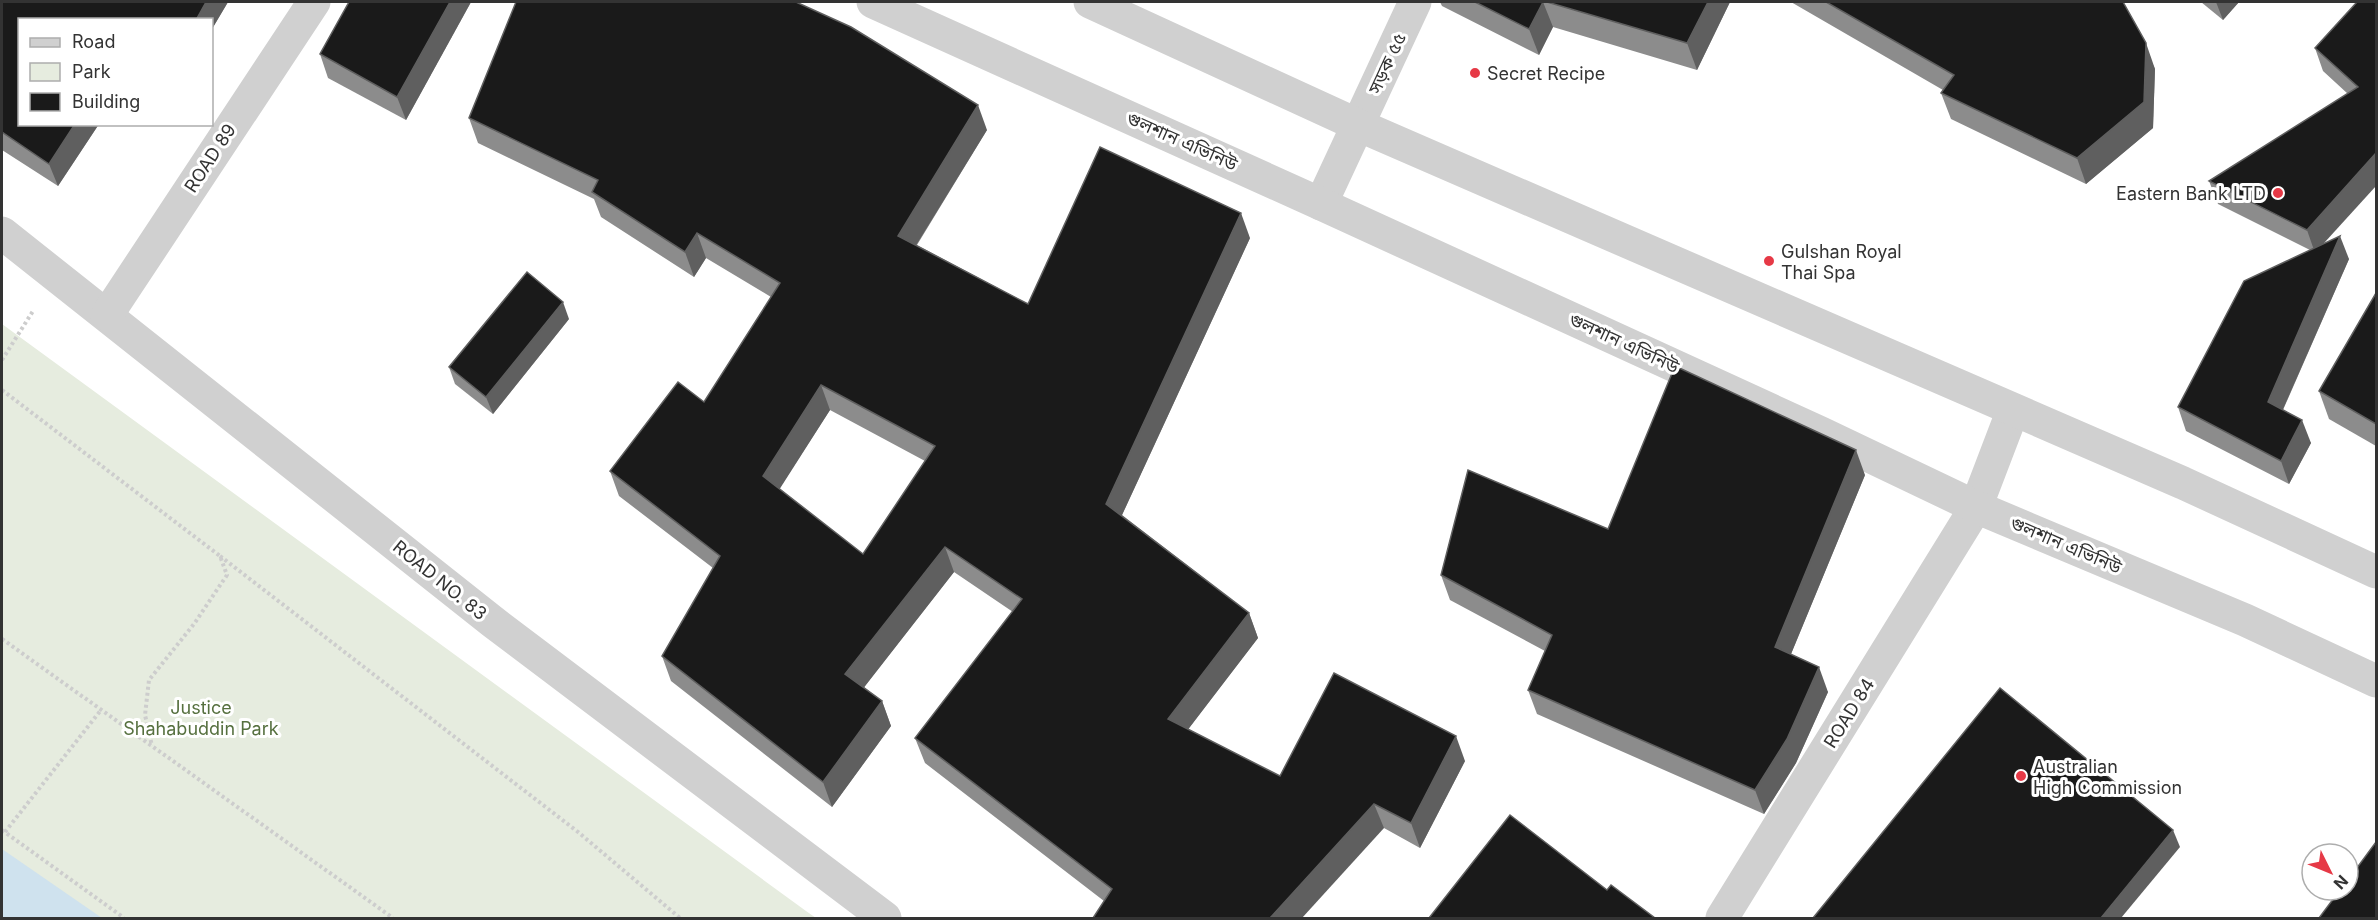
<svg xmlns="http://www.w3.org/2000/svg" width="2378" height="920" viewBox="0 0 2378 920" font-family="Inter,'Noto Sans Bengali',sans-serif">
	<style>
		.green { fill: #e6ecdf }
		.water { fill: #cfe2ee }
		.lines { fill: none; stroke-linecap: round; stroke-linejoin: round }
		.path { stroke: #cdcdcd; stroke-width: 4; stroke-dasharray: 3 3; stroke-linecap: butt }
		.minor { stroke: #d0d0d0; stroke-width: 33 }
		.tertiary { stroke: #d0d0d0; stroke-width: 33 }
		.wall { fill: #8c8c8c; fill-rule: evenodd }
		.shaded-wall { fill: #5f5f5f }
		.building { fill: #1a1a1a; stroke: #5f5f5f; stroke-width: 1.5; fill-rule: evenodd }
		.poi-dot { fill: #e63946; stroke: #fff; stroke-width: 2 }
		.labels { text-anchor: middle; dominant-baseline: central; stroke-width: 6; stroke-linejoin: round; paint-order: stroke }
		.street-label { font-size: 18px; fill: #333; stroke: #fff }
		.poi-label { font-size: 18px; fill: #333; stroke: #fff; text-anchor: start }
		.park-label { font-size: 18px; fill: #56703f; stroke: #fff }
	</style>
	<rect width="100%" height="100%" fill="#fff"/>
	<path class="green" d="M 2,324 L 806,911 L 816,918 L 2,918 Z"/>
	<path class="water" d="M 2,849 L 102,918 L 2,918 Z"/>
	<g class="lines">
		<g class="path">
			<path d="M 2,360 L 33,311"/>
			<path d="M 2,390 L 220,556 L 227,575 L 194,624 L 149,680 L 145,715 L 152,746"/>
			<path d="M 220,556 L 578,832 L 680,918"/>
			<path d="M 2,639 L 393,918"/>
			<path d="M 2,830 L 124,918"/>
			<path d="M 5,832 L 101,710"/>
		</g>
		<g class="minor">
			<path d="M 1321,204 L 1415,2"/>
			<path d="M 2,233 L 493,622 L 885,918"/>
			<path d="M 107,315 L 314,2"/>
			<path d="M 1722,918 L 1976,507 L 2013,410"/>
		</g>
		<g class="tertiary">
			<path d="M 873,2 L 1321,204 L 1821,433 L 1976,507 L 2245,620 L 2376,681"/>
			<path d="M 1090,2 L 1358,125 L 2183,483 L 2376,572"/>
		</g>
	</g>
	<g class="wall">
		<path d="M 2,2 L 228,2 L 212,29 L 212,20 L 20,20 L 20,124 L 99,124 L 58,186 L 2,150 Z"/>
		<path d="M 471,2 L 406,120 L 328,78 L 320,54 Z"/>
		<path d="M 1440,2 L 1730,2 L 1697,70 L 1553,27 L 1539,55 L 1442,6 Z"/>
		<path d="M 1791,2 L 2123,2 L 2155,69 L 2153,128 L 2086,184 L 1951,119 L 1941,93 L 1943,90 Z"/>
		<path d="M 2201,2 L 2239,2 L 2223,20 Z"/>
		<path d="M 2376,2 L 2323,244 L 2349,259 L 2283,410 L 2311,443 L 2289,484 L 2186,431 L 2178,407 L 2310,250 L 2218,204 L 2209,181 L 2348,94 L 2323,71 L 2315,48 Z"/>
		<path d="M 469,118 L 987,130 L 917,245 L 1028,304 L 1250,238 L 1122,515 L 1249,613 L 1258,638 L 1188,729 L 1280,776 L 1465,761 L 1420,848 L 1384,828 L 1104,901 L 925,763 L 915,738 L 1013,612 L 954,572 L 864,687 L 882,701 L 891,726 L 832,807 L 671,681 L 662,656 L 713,568 L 619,496 L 610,471 L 704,402 L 771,297 L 706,258 L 694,277 L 601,217 L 594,199 L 478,143 ZM 830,410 L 925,461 L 863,554 L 779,489 Z"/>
		<path d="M 2376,293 L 2376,446 L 2329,419 L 2319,391 Z"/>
		<path d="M 569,319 L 493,414 L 455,384 L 449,367 Z"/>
		<path d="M 1865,475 L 1791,654 L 1828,692 L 1796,763 L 1764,814 L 1537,714 L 1528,690 L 1545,651 L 1450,600 L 1441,575 L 1608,529 Z"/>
	</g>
	<g class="shaded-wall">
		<path d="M 206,2 L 228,2 L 212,29 L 212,20 L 196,20 Z"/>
		<path d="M 450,2 L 471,2 L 406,120 L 397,97 Z"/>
		<path d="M 1543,2 L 1553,27 L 1539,55 L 1529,29 Z"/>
		<path d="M 1708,2 L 1730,2 L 1697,70 L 1687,43 Z"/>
		<path d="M 2216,2 L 2239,2 L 2223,20 Z"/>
		<path d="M 2146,43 L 2155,69 L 2153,128 L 2086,184 L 2077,158 Z"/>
		<path d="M 978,105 L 987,130 L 907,260 L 898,236 Z"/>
		<path d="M 75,124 L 99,124 L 58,186 L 49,164 Z"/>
		<path d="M 2376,153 L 2376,186 L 2315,253 L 2307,230 Z"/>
		<path d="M 1241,213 L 1250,238 L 1116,528 L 1106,504 Z"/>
		<path d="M 697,233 L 706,258 L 694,277 L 685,252 Z"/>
		<path d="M 2340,236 L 2349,259 L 2276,425 L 2268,402 Z"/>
		<path d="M 563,302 L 569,319 L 493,414 L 486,397 Z"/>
		<path d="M 821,385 L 830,410 L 772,501 L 763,476 Z"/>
		<path d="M 2302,420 L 2311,443 L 2289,484 L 2281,461 Z"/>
		<path d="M 1856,450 L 1865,475 L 1784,671 L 1775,647 Z"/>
		<path d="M 945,547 L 954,572 L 855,699 L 845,674 Z"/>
		<path d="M 1249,613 L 1258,638 L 1177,744 L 1168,719 Z"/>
		<path d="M 1819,667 L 1828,692 L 1796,763 L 1764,814 L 1755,790 Z"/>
		<path d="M 882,701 L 891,726 L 832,807 L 823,782 Z"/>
		<path d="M 1456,736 L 1465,761 L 1420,848 L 1411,823 Z"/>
		<path d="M 1374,804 L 1384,828 L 1302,918 L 1270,918 Z"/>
		<path d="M 2173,830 L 2180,847 L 2121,918 L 2101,918 Z"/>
	</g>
	<g class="building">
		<path d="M 2,2 L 206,2 L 196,20 L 20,20 L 20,124 L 75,124 L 49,164 L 2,132 Z"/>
		<path d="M 349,2 L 450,2 L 397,97 L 320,54 Z"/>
		<path d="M 516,2 L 796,2 L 851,27 L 978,105 L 898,236 L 1028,304 L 1100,147 L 1241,213 L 1106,504 L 1249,613 L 1168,719 L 1280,776 L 1334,673 L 1456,736 L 1411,823 L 1374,804 L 1270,918 L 1093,918 L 1112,889 L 915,738 L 1022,599 L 945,547 L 845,674 L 882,701 L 823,782 L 662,656 L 720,556 L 610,471 L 678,382 L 704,402 L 780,283 L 697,233 L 685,252 L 592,192 L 598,180 L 469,118 ZM 821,385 L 935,446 L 863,554 L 763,476 Z"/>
		<path d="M 1475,2 L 1543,2 L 1529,29 Z"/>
		<path d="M 1547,2 L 1708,2 L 1687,43 Z"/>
		<path d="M 1826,2 L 2123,2 L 2146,43 L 2144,102 L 2077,158 L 1941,93 L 1954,75 Z"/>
		<path d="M 2357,2 L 2376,2 L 2376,153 L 2307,230 L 2209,181 L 2358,87 L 2315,48 Z"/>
		<path d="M 2340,236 L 2268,402 L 2302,420 L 2281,461 L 2178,407 L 2244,281 Z"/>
		<path d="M 527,272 L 563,302 L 486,397 L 449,367 Z"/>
		<path d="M 2376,293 L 2376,424 L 2319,391 Z"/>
		<path d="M 1675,366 L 1856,450 L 1775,647 L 1819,667 L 1787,739 L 1755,790 L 1528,690 L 1552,635 L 1441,575 L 1468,470 L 1608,529 Z"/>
		<path d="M 2000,688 L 2173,830 L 2101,918 L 1813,918 Z"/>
		<path d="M 1510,815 L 1607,890 L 1611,885 L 1655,918 L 1429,918 Z"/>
		<path d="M 2376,842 L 2376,918 L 2319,918 L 2340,890 L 2348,890 L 2348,880 Z"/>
	</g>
	<g class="poi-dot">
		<circle cx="1475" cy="73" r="6"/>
		<circle cx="2278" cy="193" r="6"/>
		<circle cx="1769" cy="261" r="6"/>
		<circle cx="2021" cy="776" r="6"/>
	</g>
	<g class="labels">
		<g class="street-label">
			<text transform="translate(1387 63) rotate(-65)">সড়ক ৫৫</text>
			<text transform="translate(1182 141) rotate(24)">গুলশান এভিনিউ</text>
			<text transform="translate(210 158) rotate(-57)">ROAD 89</text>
			<text transform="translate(1624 343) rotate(25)">গুলশান এভিনিউ</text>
			<text transform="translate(2066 545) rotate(23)">গুলশান এভিনিউ</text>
			<text transform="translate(440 580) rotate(39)">ROAD NO. 83</text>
			<text transform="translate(1849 713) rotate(-58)">ROAD 84</text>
		</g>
		<g class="poi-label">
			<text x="1487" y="73">Secret Recipe</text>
			<text x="2266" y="193" text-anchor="end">Eastern Bank LTD</text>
			<text x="1781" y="251">Gulshan Royal<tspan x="1781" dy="21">Thai Spa</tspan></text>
			<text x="2033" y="766">Australian<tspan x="2033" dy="21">High Commission</tspan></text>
		</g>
		<g class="park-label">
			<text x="201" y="707">Justice<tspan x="201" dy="21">Shahabuddin Park</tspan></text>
		</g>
	</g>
	<rect width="2378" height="920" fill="none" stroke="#333333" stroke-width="6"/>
	<rect x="18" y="18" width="195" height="108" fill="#ffffff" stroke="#adadad" stroke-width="1.5"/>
	<rect x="30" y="38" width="30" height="9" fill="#d0d0d0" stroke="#adadad" stroke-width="1.5"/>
	<text x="72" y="48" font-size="18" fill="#333333">Road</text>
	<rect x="30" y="63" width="30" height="18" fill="#e6ecdf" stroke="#adadad" stroke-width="1.5"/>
	<text x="72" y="78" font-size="18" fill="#333333">Park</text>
	<rect x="30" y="93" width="30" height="18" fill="#1a1a1a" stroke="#adadad" stroke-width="1.5"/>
	<text x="72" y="108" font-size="18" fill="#333333">Building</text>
	<g transform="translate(2330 872) rotate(133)"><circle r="28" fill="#ffffff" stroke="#adadad" stroke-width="1.5"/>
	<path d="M0-4.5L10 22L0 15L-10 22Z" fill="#e63946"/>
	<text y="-9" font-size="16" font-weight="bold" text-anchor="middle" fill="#333333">N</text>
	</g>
</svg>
